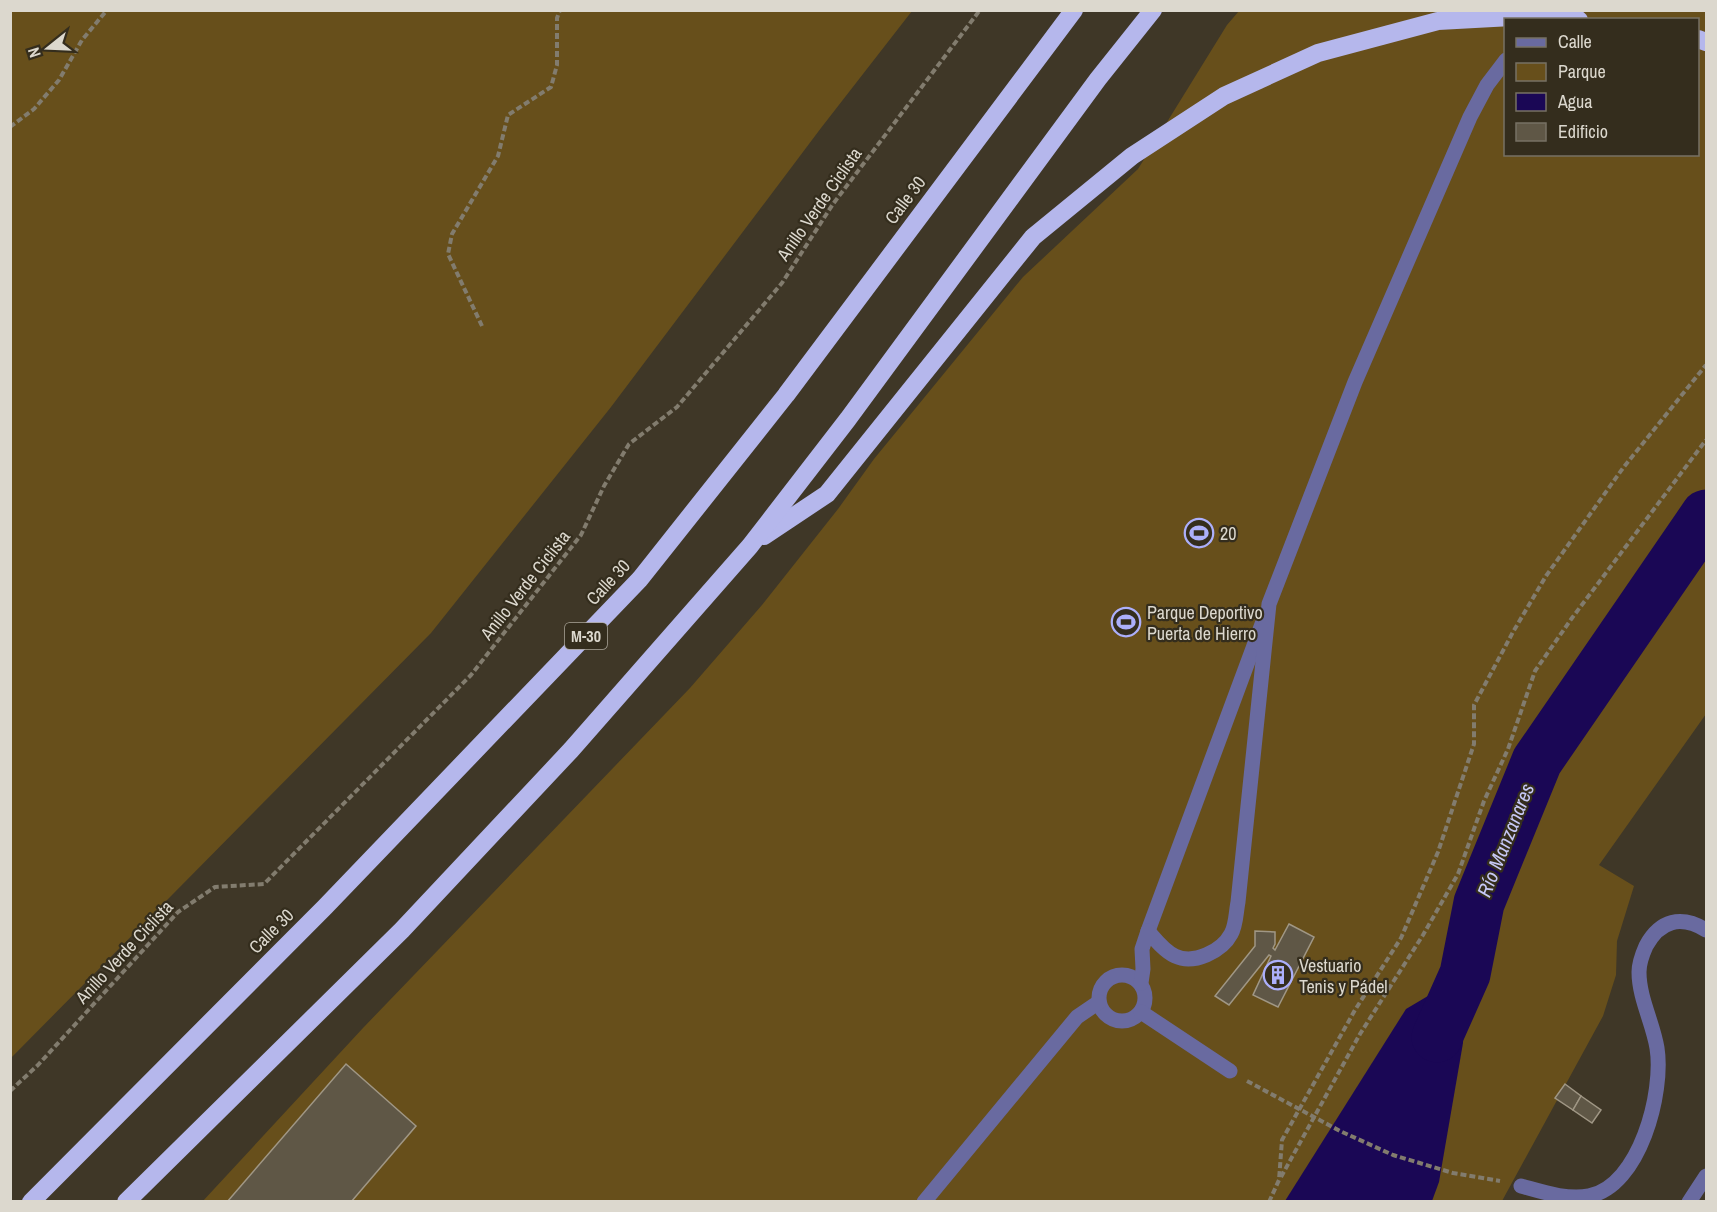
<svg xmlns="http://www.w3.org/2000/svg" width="1717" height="1212" viewBox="0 0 1717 1212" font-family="'Archivo Narrow',sans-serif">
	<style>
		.green { fill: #674f1b; fill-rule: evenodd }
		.water { fill: #1a0755 }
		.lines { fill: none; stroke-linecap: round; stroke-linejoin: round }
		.river { stroke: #1a0755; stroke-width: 51 }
		.building { fill: #5f5746; stroke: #a09785; stroke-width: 1.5 }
		.path { stroke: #827c6e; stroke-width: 4; stroke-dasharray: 6 3; stroke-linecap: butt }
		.minor { stroke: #696aa0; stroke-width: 15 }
		.highway { stroke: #b5b7ec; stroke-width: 18 }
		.labels { text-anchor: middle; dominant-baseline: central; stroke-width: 4.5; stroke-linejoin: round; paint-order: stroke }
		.shield { fill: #342d1d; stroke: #aaa599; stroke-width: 1.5 }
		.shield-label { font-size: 16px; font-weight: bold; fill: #dcd8ce }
		.street-label { font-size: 18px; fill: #dcd8ce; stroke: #342d1d }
		.poi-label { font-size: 18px; fill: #dcd8ce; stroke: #342d1d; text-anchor: start }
		.water-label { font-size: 20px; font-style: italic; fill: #c6c8f5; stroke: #342d1d }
	</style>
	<rect width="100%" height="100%" fill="#3f3727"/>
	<g class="green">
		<path d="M 11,10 L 912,11 L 821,128 L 611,407 L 431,633 L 11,1058 Z"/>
		<path d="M 1239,11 L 1706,11 L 1706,714 L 1599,865 L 1634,886 L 1617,941 L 1616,975 L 1603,1016 L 1502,1201 L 202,1202 L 363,1028 L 690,688 L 762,605 L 838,509 L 874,459 L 1023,277 L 1138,169 L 1227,25 ZM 1506,20 L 1698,20 L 1698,154 L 1506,154 Z"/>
	</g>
	<path class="water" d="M 1465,974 L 1463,1043 L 1439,1182 L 1432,1201 L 1285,1201 L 1406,1009 Z"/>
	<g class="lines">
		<path class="river" d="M 1437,1037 L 1465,974 L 1479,903 L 1537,761 L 1706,515"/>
	</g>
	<g class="building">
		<path d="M 1289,924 L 1314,937 L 1278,1007 L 1253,995 L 1271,956 L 1269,955 L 1229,1005 L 1215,996 L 1255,946 L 1255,931 L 1275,932 L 1275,944 L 1273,948 L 1275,950 Z"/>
		<path d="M 346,1064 L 416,1126 L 351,1202 L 227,1202 Z"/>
		<path d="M 1565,1084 L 1581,1096 L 1573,1110 L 1555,1098 Z"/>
		<path d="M 1581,1096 L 1601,1110 L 1592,1123 L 1573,1110 Z"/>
	</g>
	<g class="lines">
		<g class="path">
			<path d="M 10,127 L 34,109 L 59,80 L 82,40 L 107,10"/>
			<path d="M 482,326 L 448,254 L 452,234 L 498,156 L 508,115 L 551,87 L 557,65 L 557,18 L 560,10"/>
			<path d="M 1247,1081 L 1340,1131 L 1393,1155 L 1453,1173 L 1500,1181"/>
			<path d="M 10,1091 L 38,1065 L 178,912 L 215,887 L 264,884 L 471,675 L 581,535 L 604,486 L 629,444 L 677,407 L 782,283 L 833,204 L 980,10"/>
			<path d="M 1281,1177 L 1360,1034 L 1423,935 L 1458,874 L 1484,801 L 1508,749 L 1535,671 L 1572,618 L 1706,440"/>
			<path d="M 1269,1202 L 1279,1180 L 1282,1140 L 1355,1010 L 1401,938 L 1438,852 L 1474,744 L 1474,705 L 1513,632 L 1546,576 L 1623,468 L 1706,365"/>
		</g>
		<g class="minor">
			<path d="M 1148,931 L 1262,624"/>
			<circle cx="1122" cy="998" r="23"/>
			<path d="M 1141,983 L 1143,969 L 1142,949 L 1148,931 C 1155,939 1164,951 1175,956 C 1194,965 1222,951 1231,934 C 1236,926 1236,912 1238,902 L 1269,604 L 1355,382 L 1470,117 L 1487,85 L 1506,60"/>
			<path d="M 1141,1012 L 1230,1071"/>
			<path d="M 1521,1186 C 1543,1192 1566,1200 1589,1196 C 1640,1186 1664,1092 1657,1048 C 1653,1023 1639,998 1639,972 C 1639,963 1642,955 1646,946 C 1660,920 1681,915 1706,930"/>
			<path d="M 924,1202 L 1077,1017 L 1099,1002"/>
			<path d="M 1689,1202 L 1706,1176"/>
		</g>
		<g class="highway">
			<path d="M 1698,39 L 1706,42"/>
			<path d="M 764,536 L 827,494 L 1033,237 L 1132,156 L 1224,96 L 1318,53 L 1438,21 L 1547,15 L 1579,20"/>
			<path d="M 31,1202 L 325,907 L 640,579 L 786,395 L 1074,10"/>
			<path d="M 126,1202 L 402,930 L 571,750 L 750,546 L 848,419 L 1098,79 L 1153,10"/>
		</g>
	</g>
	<defs>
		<g id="stadium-ring" transform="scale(1.5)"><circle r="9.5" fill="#342d1d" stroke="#acaffb" stroke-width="1.5"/><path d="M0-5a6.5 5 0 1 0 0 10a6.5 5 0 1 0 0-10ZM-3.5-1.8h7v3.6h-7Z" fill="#acaffb"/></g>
		<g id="building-ring" transform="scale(1.5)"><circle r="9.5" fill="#342d1d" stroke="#acaffb" stroke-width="1.5"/><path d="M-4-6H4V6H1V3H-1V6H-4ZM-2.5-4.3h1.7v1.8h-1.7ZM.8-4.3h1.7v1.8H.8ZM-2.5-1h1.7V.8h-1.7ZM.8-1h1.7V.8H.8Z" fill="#acaffb"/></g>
	</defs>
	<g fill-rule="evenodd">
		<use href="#stadium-ring" x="1199" y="533"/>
		<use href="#stadium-ring" x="1126" y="622"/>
		<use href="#building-ring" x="1278" y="975"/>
	</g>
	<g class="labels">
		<rect class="shield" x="565" y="623" width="42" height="26" rx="4.5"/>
		<g class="shield-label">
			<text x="586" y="636">M-30</text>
		</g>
		<g class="street-label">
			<text transform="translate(905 200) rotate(-53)">Calle 30</text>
			<text transform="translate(819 204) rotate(-55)">Anillo Verde Ciclista</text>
			<text transform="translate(608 582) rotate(-47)">Calle 30</text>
			<text transform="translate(525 585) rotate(-52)">Anillo Verde Ciclista</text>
			<text transform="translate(271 931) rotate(-45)">Calle 30</text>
			<text transform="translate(124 952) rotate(-47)">Anillo Verde Ciclista</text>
		</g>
		<g class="poi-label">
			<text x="1220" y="533">20</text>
			<text x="1147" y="612">Parque Deportivo<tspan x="1147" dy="21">Puerta de Hierro</tspan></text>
			<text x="1299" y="965">Vestuario<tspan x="1299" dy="21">Tenis y Pádel</tspan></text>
		</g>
		<g class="water-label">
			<text transform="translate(1505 840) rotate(-68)">Río Manzanares</text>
		</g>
	</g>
	<rect width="1717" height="1212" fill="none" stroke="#dcd8ce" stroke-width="24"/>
	<rect x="1504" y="18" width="195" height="138" fill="#342d1d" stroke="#777164" stroke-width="1.5"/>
	<rect x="1516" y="38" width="30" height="9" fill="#696aa0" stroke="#777164" stroke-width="1.5"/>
	<text x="1558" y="48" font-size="18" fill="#dcd8ce">Calle</text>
	<rect x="1516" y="63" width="30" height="18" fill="#674f1b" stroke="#777164" stroke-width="1.5"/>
	<text x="1558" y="78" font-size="18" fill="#dcd8ce">Parque</text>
	<rect x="1516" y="93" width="30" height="18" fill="#1a0755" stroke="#777164" stroke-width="1.5"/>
	<text x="1558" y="108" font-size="18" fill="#dcd8ce">Agua</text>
	<rect x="1516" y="123" width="30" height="18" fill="#5f5746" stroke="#777164" stroke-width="1.5"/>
	<text x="1558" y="138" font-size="18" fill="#dcd8ce">Edificio</text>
	<g transform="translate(48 48) rotate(252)" stroke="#342d1d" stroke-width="4.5" paint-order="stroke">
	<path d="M0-4.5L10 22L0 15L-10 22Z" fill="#dcd8ce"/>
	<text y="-9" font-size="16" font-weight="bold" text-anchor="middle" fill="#dcd8ce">N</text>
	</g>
</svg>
